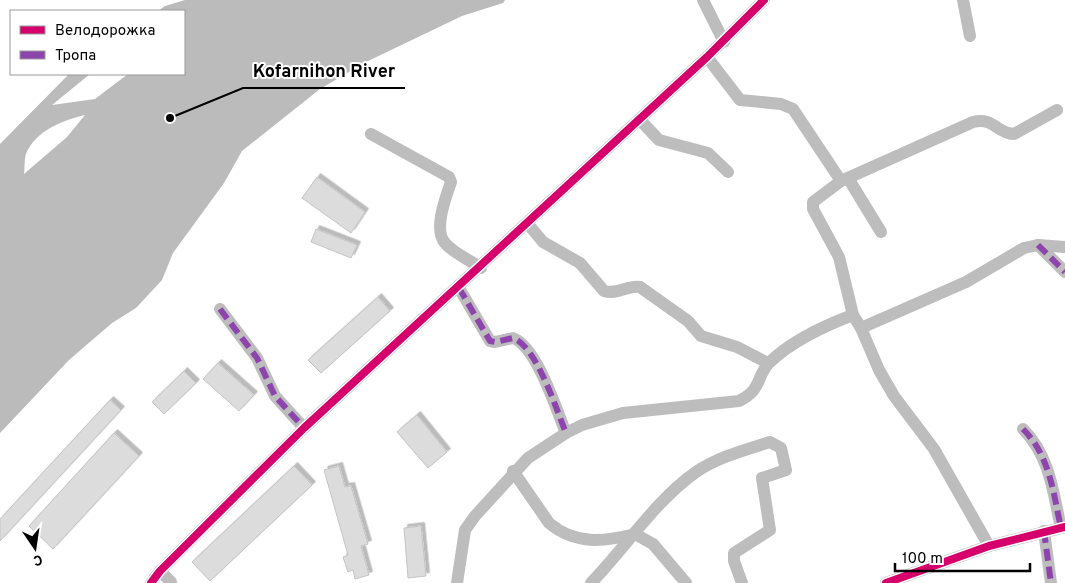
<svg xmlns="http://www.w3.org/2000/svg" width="1065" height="583" viewBox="0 0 1065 583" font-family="Overpass,sans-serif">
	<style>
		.water { fill: #bbb; fill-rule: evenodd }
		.building { fill: #dcdcdc; stroke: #c4c4c4; filter: url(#shadow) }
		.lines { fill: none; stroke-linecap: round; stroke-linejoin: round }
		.minor { stroke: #bdbdbd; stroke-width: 12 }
		.quiet { stroke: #8e44ad; stroke-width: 6; stroke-dasharray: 12 6; stroke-linecap: butt }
		.cycleway-casing { stroke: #fff; stroke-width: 11 }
		.cycleway { stroke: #d6006c; stroke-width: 8 }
		.leader { fill: none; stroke: #000; stroke-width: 2 }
		.callout-dot { fill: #000; stroke: #fff; stroke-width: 2 }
		.callout-label { font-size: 18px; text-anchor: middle; font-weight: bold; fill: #000; stroke: #fff; stroke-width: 4; stroke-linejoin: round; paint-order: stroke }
	</style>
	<defs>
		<filter id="shadow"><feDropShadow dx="3.5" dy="-3.5" stdDeviation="0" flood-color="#0004"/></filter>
	</defs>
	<rect width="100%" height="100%" fill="#fff"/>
	<path class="water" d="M 185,0 L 505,0 L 503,3 L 462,16 L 366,62 L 320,89 L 242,151 L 224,183 L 173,253 L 162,280 L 136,308 L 112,323 L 69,360 L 0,433 L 0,144 L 69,74 L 90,74 L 52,105 L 95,99 L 128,74 L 184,74 L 184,11 L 158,11 L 165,6 ZM 85,115 L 67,137 L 24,174 C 25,168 24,160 26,154 C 35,131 63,120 85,115 Z"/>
	<g class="building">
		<path d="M 317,177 L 365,212 L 351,233 L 302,198 Z"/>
		<path d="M 316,229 L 357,245 L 351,258 L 311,242 Z"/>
		<path d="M 378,297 L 390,311 L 321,373 L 308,360 Z"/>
		<path d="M 218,363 L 254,395 L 239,411 L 203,379 Z"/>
		<path d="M 184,371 L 196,383 L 164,414 L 152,402 Z"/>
		<path d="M 110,400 L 121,410 L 0,541 L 0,519 Z"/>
		<path d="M 417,415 L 447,452 L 428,468 L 397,432 Z"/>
		<path d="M 114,433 L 139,456 L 53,549 L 29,526 Z"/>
		<path d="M 294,466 L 312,485 L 210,581 L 192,562 Z"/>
		<path d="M 339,466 L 345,487 L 351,486 L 368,544 L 361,546 L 369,575 L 355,579 L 353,570 L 348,572 L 343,557 L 348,555 L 324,470 Z"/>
		<path d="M 421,526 L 426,576 L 408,578 L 404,528 Z"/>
	</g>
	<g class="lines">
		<g class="minor">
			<path d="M 703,0 L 724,42"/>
			<path d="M 963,0 L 970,36"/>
			<path d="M 707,57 L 740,100 L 781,104 L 793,109 L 841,181 L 973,122 C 994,117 996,133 1014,134 L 1057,110"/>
			<path d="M 640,120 L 659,140 L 708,153 L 728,172"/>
			<path d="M 371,134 L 449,177 L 451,182 C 446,197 433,229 445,243 C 453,253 470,260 481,268"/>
			<path d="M 848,178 L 881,232"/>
			<path d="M 841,181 L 813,202 L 813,209 L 839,257 L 853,315 L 861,328 L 879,370 L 894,396 L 934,449 L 989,546"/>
			<path d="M 528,224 L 543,242 L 580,263 L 604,291 C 617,295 628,285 640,287 L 688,321 L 701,336 L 737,347 L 768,363"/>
			<path d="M 1038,245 L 1065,272"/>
			<path d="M 459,288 L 490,341 L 495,342 L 513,338 C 537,347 556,409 566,433"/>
			<path d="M 220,309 L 257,358 L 275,396 L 304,428"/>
			<path d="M 861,328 L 966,282 L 1024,248 L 1038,245 L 1065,247"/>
			<path d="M 1023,429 C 1050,456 1053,492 1061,528"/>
			<path d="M 513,471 L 549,523 C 575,545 604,542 635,534 L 653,544 L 686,583"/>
			<path d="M 1044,531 L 1051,583"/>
			<path d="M 160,571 L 171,582"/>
			<path d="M 151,583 L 160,571 L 304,428 L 707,57 L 764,0"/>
			<path d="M 457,583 L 465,530 L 475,516 L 528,458 L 566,433 L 582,425 L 623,413 L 739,401 C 762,390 756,377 769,363 C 790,342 826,325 853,315"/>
			<path d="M 591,583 C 625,548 656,500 696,472 C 718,457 745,450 770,442 L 781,448 L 786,470 L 762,478 L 770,530 L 734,553 L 734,561 L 742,583"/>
			<path d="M 886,583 L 989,546 L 1065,527"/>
		</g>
		<g class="quiet">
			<path d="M 1038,245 L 1065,272"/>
			<path d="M 459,288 L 490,341 L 495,342 L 513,338 C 537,347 556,409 566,433"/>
			<path d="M 220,309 L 257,358 L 275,396 L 304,428"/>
			<path d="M 1023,429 C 1050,456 1053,492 1061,528"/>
			<path d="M 1044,531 L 1051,583"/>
		</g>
		<g class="cycleway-casing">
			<g id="cycleway">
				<path d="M 151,583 L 160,571 L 304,428 L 707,57 L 764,0"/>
				<path d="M 886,583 L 989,546 L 1065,527"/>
			</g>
		</g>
		<use href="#cycleway" class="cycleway"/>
	</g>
	<path class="leader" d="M170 118L243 88H405"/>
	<circle class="callout-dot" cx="170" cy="118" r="5"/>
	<g class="callout-label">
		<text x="324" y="77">Kofarnihon River</text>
	</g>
	<rect x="10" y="10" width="175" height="65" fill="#ffffff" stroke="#999999"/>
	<rect x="20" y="26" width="25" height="8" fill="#d6006c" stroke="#999999"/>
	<text x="55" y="35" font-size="15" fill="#000000">Велодорожка</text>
	<rect x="20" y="51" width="25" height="8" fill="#8e44ad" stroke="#999999"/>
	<text x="55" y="60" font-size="15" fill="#000000">Тропа</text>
	<g transform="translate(35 548) rotate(167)" stroke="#ffffff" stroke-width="4" paint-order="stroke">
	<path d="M0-4L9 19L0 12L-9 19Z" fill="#000000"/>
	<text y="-8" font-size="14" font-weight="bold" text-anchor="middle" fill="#000000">С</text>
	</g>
	<path d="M895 563v8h135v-8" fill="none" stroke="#000000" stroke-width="2.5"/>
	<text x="902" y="563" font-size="15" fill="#000000" stroke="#ffffff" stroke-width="4" paint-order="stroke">100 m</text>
</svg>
